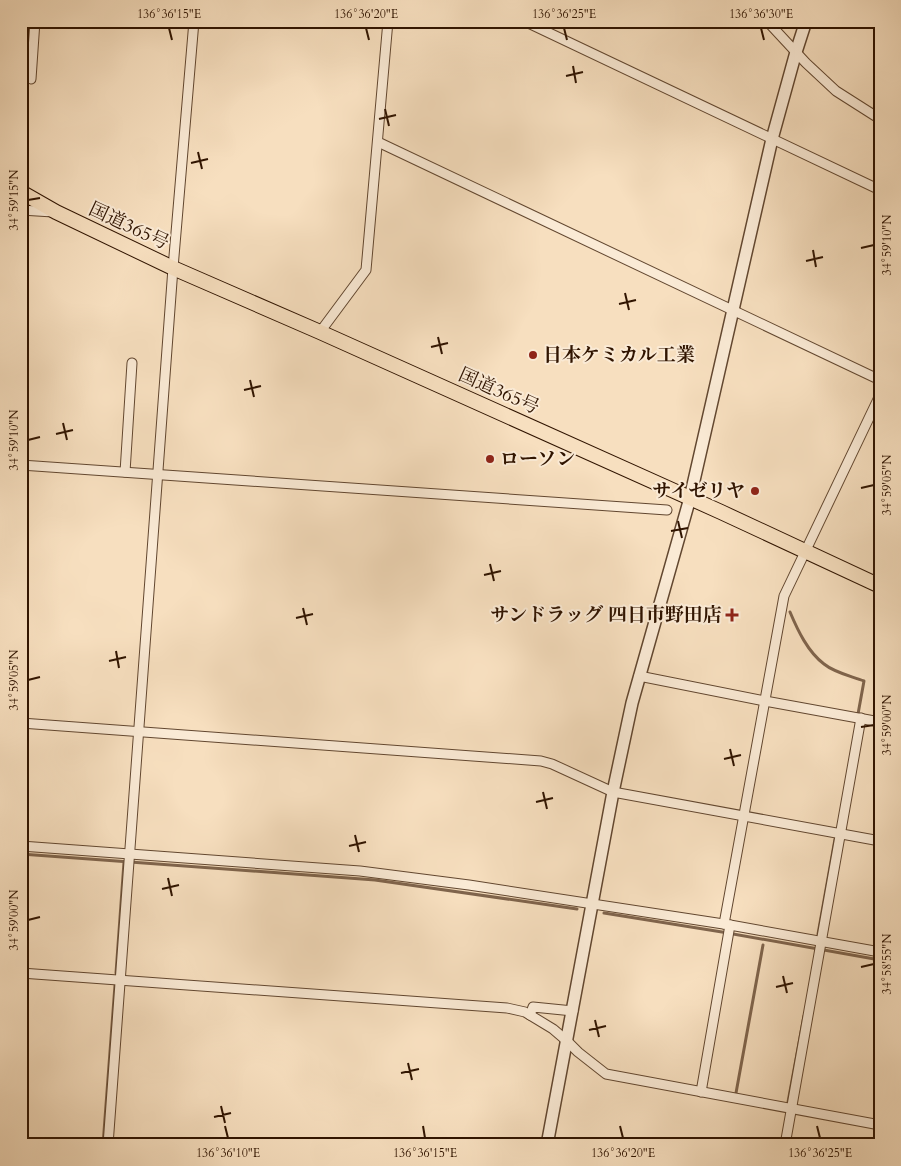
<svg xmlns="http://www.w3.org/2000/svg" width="901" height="1166" viewBox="0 0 901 1166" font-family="Cardo,'Noto Serif JP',serif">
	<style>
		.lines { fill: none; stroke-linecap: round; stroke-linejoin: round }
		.stream { stroke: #7f644c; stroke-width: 3 }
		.minor-casing { stroke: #624730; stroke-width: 11 }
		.tertiary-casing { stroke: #624730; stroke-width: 14 }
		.trunk-casing { stroke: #301400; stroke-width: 16 }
		.minor { stroke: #faead5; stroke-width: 9 }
		.tertiary { stroke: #faead5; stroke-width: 11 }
		.trunk { stroke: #f7dfbf; stroke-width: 14 }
		.ticks { fill: none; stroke: #301400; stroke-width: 2 }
		.poi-dot { fill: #8f2418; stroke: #faead5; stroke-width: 2 }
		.labels { text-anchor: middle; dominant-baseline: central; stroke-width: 4; stroke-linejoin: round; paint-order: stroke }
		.street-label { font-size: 19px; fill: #301400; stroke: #faead5 }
		.poi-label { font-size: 19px; font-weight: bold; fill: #301400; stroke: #faead5; text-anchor: start }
		.neatline { fill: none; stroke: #301400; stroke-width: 2 }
		.ticks-label { font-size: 12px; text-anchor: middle; fill: #301400 }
	</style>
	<rect width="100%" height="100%" fill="#f7dfbf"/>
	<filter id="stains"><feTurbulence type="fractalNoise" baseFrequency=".004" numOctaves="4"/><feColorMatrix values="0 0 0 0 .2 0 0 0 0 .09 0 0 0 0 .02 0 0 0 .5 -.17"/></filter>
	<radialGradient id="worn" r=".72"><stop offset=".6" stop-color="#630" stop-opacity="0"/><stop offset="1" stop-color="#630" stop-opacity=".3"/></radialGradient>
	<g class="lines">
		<g class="stream">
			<path d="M 790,612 C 798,631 808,652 824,664 C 835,673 851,676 864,681 L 858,714"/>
			<path d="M 21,854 L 375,880 L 577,909"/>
			<path d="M 604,913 L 722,932 L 880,960"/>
			<path d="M 818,934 L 835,839"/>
			<path d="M 116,973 L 124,862"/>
			<path d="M 736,1093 L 763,945"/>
			<path d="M 788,1102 L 804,1016"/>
			<path d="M 103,1145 L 115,985"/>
		</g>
		<g class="minor-casing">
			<g id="minor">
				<path d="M 524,21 L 880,190"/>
				<path d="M 767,21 L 806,63 L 836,91 L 880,119"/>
				<path d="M 31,79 L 35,21"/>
				<path d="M 378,142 L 880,380"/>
				<path d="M 21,210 L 53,212"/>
				<path d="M 320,332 L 366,270 L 388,21"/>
				<path d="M 21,465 L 667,510"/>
				<path d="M 125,472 L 132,363"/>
				<path d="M 639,676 L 765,701 L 880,722"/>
				<path d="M 21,723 L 541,761 L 552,764 L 613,792 L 880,841"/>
				<path d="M 21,846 L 360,871 L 469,885 L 730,925 L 880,952"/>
				<path d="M 724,924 L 784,596 L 880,395"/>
				<path d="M 21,973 L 507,1008 L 525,1012 L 553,1029 L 567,1041 L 578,1052 L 606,1074 L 880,1125"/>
				<path d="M 530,1015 L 533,1007 L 573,1011"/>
				<path d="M 701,1092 L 730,925"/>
				<path d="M 108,1145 L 173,268 L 194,21"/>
				<path d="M 785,1145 L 861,718"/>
			</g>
		</g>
		<g class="tertiary-casing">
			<path id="tertiary" d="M 547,1145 L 613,792 L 632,703 L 690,498 L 772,139 L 796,52 L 806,21"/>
		</g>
		<g class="trunk-casing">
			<path id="trunk" d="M 21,192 L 56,212 L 173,268 L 320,332 L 721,512 L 880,586"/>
		</g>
		<use href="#minor" class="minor"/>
		<use href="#tertiary" class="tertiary"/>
		<use href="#trunk" class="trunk"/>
	</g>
	<path class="ticks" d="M 169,28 L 172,40M 366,28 L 369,40M 564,28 L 567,40M 761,28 L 764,40M 573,66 L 576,83M 566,76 L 583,72M 385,109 L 389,126M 379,119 L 396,115M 198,152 L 202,169M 191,163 L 208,159M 28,200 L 40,198M 861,248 L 874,245M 813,250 L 816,267M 806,261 L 823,257M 625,293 L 629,310M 619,304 L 636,300M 438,337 L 442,354M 431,347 L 448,343M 250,380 L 254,397M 244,390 L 261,386M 63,423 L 67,440M 56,434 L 73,430M 28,440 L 40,437M 861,488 L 874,485M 678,521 L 682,538M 671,531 L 688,528M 490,564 L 494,581M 484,575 L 501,571M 303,608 L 307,625M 296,618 L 313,614M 116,651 L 119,668M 109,661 L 126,657M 28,680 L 40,677M 861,727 L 874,725M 730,749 L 734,766M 724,759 L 741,755M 543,792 L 547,809M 536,802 L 553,798M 355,835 L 359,852M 349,846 L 366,842M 168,878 L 172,896M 162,889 L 179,885M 28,920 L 40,917M 861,967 L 874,964M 783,976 L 787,993M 776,987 L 793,983M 595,1020 L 599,1037M 589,1030 L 606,1026M 408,1063 L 412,1080M 401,1073 L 419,1069M 221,1106 L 225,1123M 214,1117 L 231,1113M 225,1126 L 228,1138M 423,1126 L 425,1138M 620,1126 L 623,1138M 817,1126 L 820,1138"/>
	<g class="poi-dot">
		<circle cx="533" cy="355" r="5"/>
		<circle cx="490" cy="459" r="5"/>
		<circle cx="755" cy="491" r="5"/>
		<path d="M729.5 607.5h5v5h5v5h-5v5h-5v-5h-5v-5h5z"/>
	</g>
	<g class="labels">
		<g class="street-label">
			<text transform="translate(129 226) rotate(25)">国道365号</text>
			<text transform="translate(499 391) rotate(24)">国道365号</text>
		</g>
		<g class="poi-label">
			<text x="543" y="355">日本ケミカル工業</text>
			<text x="500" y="459">ローソン</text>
			<text x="745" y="491" text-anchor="end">サイゼリヤ</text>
			<text x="722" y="615" text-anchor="end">サンドラッグ 四日市野田店</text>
		</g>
	</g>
	<rect width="901" height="1166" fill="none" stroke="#f7dfbf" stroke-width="55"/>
	<rect x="28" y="28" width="846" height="1110" class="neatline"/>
	<g class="ticks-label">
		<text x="169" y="18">136°36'15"E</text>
		<text x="366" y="18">136°36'20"E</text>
		<text x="564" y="18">136°36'25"E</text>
		<text x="761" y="18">136°36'30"E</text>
		<text transform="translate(14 200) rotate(-90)" y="4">34°59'15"N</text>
		<text transform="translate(887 245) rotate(-90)" y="4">34°59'10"N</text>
		<text transform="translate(14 440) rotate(-90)" y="4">34°59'10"N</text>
		<text transform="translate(887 485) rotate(-90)" y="4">34°59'05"N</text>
		<text transform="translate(14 680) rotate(-90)" y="4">34°59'05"N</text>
		<text transform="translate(887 725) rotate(-90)" y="4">34°59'00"N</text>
		<text transform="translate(14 920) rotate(-90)" y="4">34°59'00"N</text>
		<text transform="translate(887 964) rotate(-90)" y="4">34°58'55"N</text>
		<text x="228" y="1157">136°36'10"E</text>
		<text x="425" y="1157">136°36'15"E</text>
		<text x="623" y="1157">136°36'20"E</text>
		<text x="820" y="1157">136°36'25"E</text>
	</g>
	<rect width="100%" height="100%" filter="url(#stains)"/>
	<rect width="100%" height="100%" fill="url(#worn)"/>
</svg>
